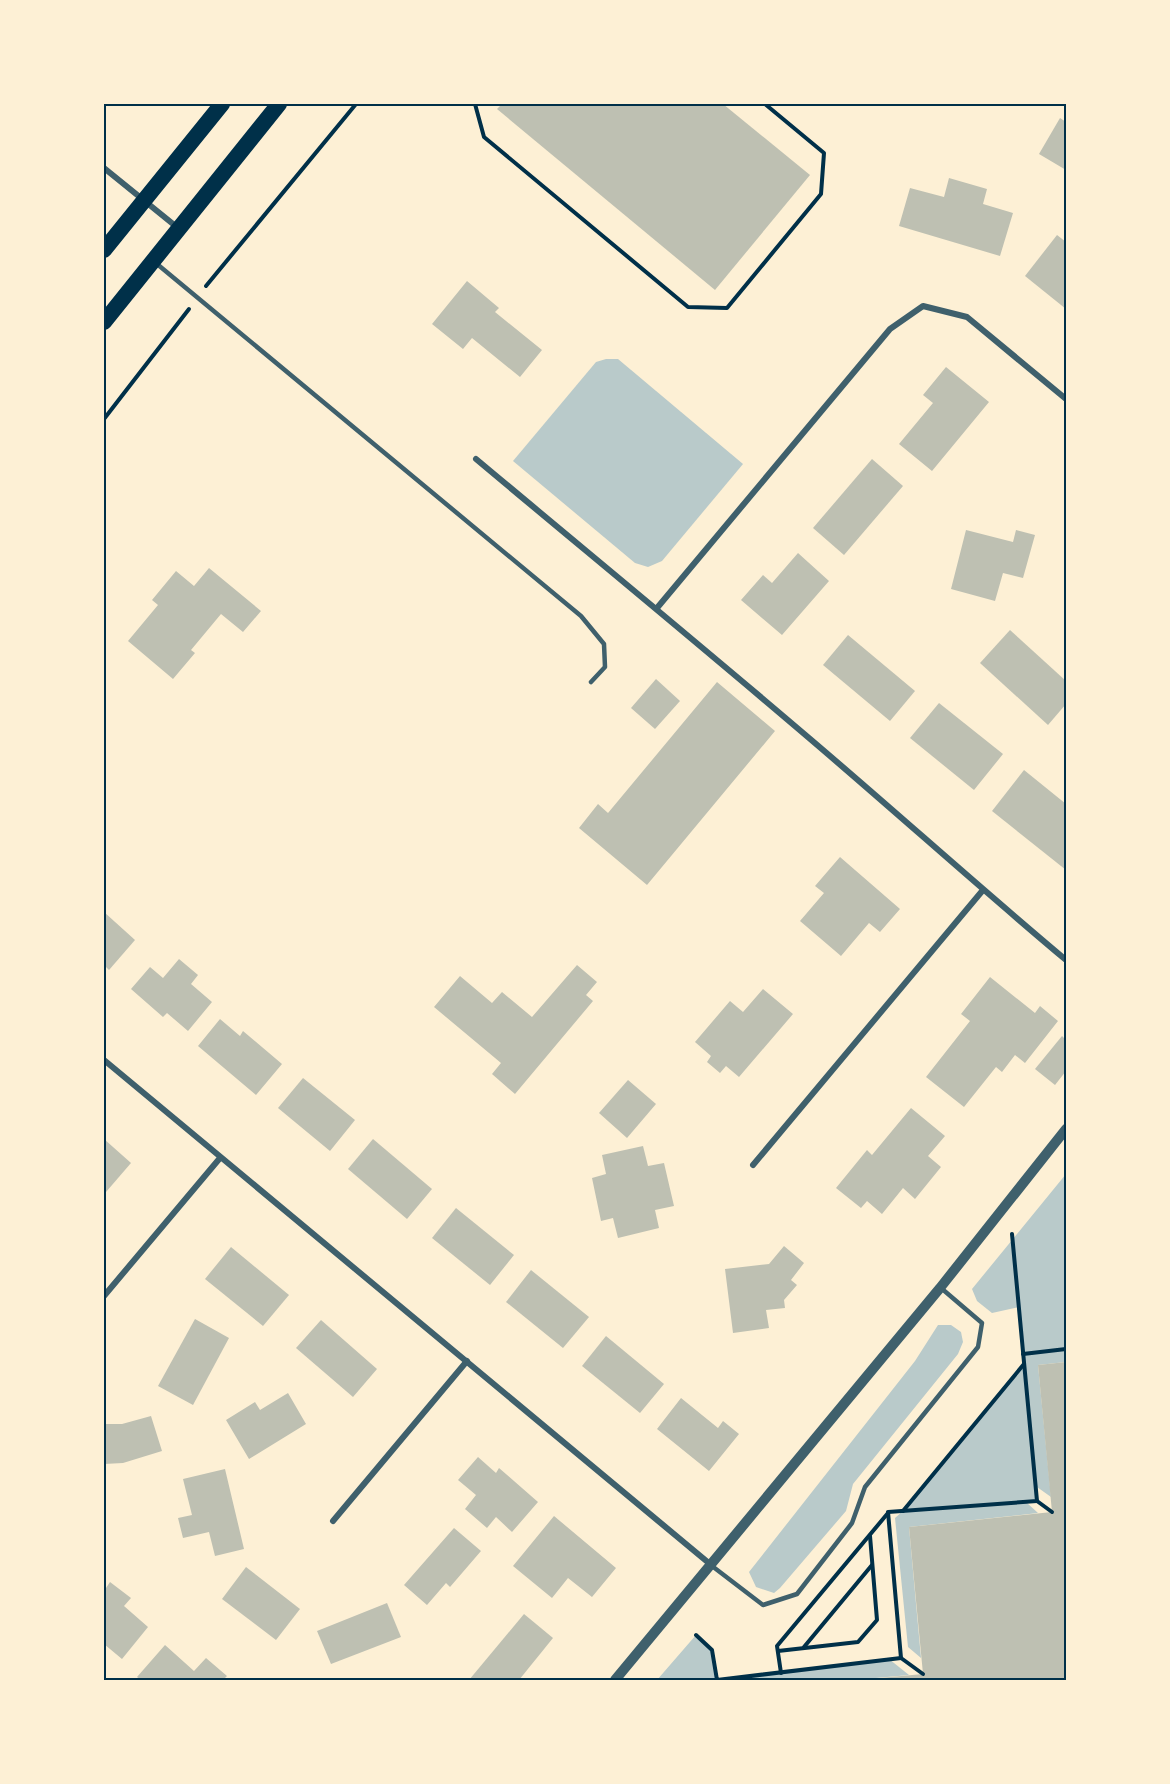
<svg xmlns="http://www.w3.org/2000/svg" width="1170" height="1784" viewBox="0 0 1170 1784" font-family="'Alegreya Sans',sans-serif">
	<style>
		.green { fill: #b9caca }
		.building { fill: #bec0b2 }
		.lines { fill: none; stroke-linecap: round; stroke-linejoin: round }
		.path { stroke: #003049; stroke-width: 4 }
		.service { stroke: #3f606c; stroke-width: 4.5 }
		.minor { stroke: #3f606c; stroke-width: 6 }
		.tertiary { stroke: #3f606c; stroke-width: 10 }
		.trunk { stroke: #003049; stroke-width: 16 }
		.neatline { fill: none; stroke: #003049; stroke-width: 2 }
	</style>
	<rect width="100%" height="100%" fill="#fdf0d5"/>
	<g class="green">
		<path d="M 606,359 L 618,359 L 743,464 L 662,561 L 648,567 L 635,563 L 513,461 L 596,362 Z"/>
		<path d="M 1066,1174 L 1066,1362 L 1038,1365 L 1051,1497 L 1037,1487 L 1037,1501 L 1026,1502 L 1038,1513 L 909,1527 L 921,1658 L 908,1647 L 895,1518 L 903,1511 L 1024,1363 L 1019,1307 L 992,1313 L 977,1301 L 972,1289 Z"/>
		<path d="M 938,1325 L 951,1325 L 961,1332 L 963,1342 L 958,1354 L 853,1484 L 846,1511 L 780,1588 L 774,1593 L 756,1587 L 749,1572 L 915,1361 Z"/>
		<path d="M 696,1635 L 712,1650 L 717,1680 L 889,1659 L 909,1675 L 854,1680 L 657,1680 Z"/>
	</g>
	<g class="building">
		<path d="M 502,104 L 723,104 L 810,175 L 715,290 L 497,109 Z"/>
		<path d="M 1060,118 L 1066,122 L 1066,170 L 1039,154 Z"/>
		<path d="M 949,178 L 987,189 L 983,204 L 1013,213 L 1000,256 L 899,226 L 910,188 L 944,197 Z"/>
		<path d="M 1057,235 L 1066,242 L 1066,309 L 1025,276 Z"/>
		<path d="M 467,281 L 499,308 L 495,312 L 542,350 L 520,377 L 472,338 L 463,349 L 432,324 Z"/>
		<path d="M 946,367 L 989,402 L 932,471 L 899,444 L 933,403 L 923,395 Z"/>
		<path d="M 872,459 L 903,486 L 844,555 L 813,528 Z"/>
		<path d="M 966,530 L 1013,542 L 1016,530 L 1035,535 L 1023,578 L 1003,573 L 995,601 L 951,589 Z"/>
		<path d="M 798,553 L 829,581 L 782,635 L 741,600 L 763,575 L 772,583 Z"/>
		<path d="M 209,568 L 261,611 L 243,632 L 221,614 L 191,650 L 195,653 L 173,679 L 128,641 L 158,605 L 152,600 L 176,571 L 194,586 Z"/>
		<path d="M 1010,630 L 1066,681 L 1066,704 L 1048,725 L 980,663 Z"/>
		<path d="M 848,635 L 915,691 L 890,721 L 823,665 Z"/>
		<path d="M 656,679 L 680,701 L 655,729 L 631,708 Z"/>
		<path d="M 717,682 L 775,731 L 647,885 L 579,828 L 598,804 L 608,813 Z"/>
		<path d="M 939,703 L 1003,754 L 974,790 L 910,738 Z"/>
		<path d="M 1024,770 L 1066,804 L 1066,870 L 992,811 Z"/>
		<path d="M 840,857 L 900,909 L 880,932 L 869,923 L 841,956 L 800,921 L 824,893 L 815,886 Z"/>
		<path d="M 104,912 L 135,940 L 109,970 L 104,965 Z"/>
		<path d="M 179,959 L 198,975 L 191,984 L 212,1002 L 188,1031 L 167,1013 L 163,1017 L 131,989 L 150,967 L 163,978 Z"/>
		<path d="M 577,965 L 597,982 L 586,995 L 593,1001 L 515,1094 L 492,1074 L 501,1063 L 434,1007 L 460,976 L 492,1003 L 502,992 L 532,1017 Z"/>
		<path d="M 990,977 L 1035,1013 L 1040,1006 L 1058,1021 L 1025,1063 L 1015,1055 L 1002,1072 L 996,1067 L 964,1107 L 926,1077 L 970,1021 L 961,1014 Z"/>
		<path d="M 763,989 L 793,1014 L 739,1077 L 726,1066 L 720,1073 L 707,1062 L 711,1056 L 695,1042 L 730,1001 L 743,1012 Z"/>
		<path d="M 220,1019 L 240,1036 L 243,1031 L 282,1064 L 256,1095 L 198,1046 Z"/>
		<path d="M 1062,1036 L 1066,1040 L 1066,1071 L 1055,1085 L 1035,1069 Z"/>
		<path d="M 303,1078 L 355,1120 L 330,1151 L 278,1108 Z"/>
		<path d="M 628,1080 L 656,1104 L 627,1138 L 599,1113 Z"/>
		<path d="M 911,1108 L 945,1136 L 928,1156 L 941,1167 L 915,1199 L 903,1188 L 882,1214 L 867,1201 L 861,1208 L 836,1188 L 867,1150 L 872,1155 Z"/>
		<path d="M 104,1139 L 131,1163 L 106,1192 L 104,1190 Z"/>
		<path d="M 373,1139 L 432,1189 L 407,1219 L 348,1169 Z"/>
		<path d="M 643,1146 L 648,1166 L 664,1163 L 674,1206 L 655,1210 L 659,1228 L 618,1238 L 613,1218 L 601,1221 L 592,1178 L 606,1174 L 602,1155 Z"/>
		<path d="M 456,1208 L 514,1255 L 490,1285 L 432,1238 Z"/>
		<path d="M 784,1246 L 804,1263 L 791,1280 L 797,1285 L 784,1300 L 785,1308 L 766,1310 L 769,1328 L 733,1333 L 725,1269 L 769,1264 Z"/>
		<path d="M 231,1247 L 289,1295 L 263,1326 L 205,1279 Z"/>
		<path d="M 531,1270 L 589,1317 L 563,1348 L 506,1302 Z"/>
		<path d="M 195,1319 L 229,1338 L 193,1405 L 158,1386 Z"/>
		<path d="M 321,1320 L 377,1369 L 353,1397 L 296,1348 Z"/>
		<path d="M 606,1336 L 664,1384 L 640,1413 L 582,1366 Z"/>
		<path d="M 1066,1362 L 1066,1680 L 869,1680 L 869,1679 L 923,1674 L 909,1527 L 1052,1512 L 1038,1365 Z"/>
		<path d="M 288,1393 L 306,1424 L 249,1459 L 226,1420 L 255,1402 L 260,1410 Z"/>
		<path d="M 681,1398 L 718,1428 L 723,1421 L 739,1434 L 709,1471 L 657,1429 Z"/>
		<path d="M 151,1416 L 162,1451 L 123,1463 L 104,1464 L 104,1424 L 122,1424 Z"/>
		<path d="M 478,1457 L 496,1473 L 499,1468 L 538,1502 L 512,1532 L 496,1517 L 487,1528 L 465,1509 L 476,1495 L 458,1480 Z"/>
		<path d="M 225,1469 L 244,1549 L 215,1556 L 209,1532 L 183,1538 L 178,1518 L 192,1515 L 183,1479 Z"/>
		<path d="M 554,1516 L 616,1568 L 592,1597 L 568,1578 L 552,1598 L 513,1566 Z"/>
		<path d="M 454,1528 L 481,1551 L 450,1587 L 446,1583 L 427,1605 L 404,1585 Z"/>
		<path d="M 246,1567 L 300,1609 L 276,1640 L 222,1599 Z"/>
		<path d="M 110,1582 L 131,1598 L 124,1606 L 148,1627 L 122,1659 L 104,1644 L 104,1591 Z"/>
		<path d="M 387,1603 L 401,1637 L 331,1664 L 317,1631 Z"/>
		<path d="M 524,1614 L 553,1638 L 519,1680 L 469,1680 Z"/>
		<path d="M 165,1645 L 194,1671 L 206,1658 L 227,1676 L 223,1680 L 141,1680 L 137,1677 Z"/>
	</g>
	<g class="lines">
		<g class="path">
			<path d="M 475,104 L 484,137 L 688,307 L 727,308 L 821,194 L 824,153 L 765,104"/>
			<path d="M 206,286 L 356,104"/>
			<path d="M 104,419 L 189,309"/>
			<path d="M 1023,1354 L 1066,1349"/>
			<path d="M 1037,1501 L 1052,1512"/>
			<path d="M 903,1511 L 1024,1364"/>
			<path d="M 696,1635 L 712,1650 L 717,1680 L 901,1658 L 888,1512 L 1037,1501 L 1012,1234"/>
			<path d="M 804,1647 L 872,1565"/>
			<path d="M 778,1651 L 858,1642 L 877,1620 L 870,1536"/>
			<path d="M 901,1658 L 923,1674"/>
			<path d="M 781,1673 L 777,1646 L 888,1513"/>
		</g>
		<g class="service">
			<path d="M 157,264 L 581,616 L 604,644 L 605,667 L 591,682"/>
			<path d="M 712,1566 L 763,1605 L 797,1594 L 852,1523 L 865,1487 L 978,1347 L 982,1323 L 941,1288"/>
		</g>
		<g class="minor">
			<path d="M 104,168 L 178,228"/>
			<path d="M 476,459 C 587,552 699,644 809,738 C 896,812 980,888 1066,960"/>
			<path d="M 657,608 L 890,329 L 923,306 L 967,317 L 1066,399"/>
			<path d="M 104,1060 L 710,1564"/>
			<path d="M 753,1165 L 983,890"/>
			<path d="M 104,1296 L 220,1158"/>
			<path d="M 333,1521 L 467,1361"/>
		</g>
		<path class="tertiary" d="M 615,1680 L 940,1288 L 1066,1129"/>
		<g class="trunk">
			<path d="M 104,250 L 222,104"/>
			<path d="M 104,322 L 279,104"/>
		</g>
	</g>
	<rect width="1170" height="1784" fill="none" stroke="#fdf0d5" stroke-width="210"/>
	<rect x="105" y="105" width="960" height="1574" class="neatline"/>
</svg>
